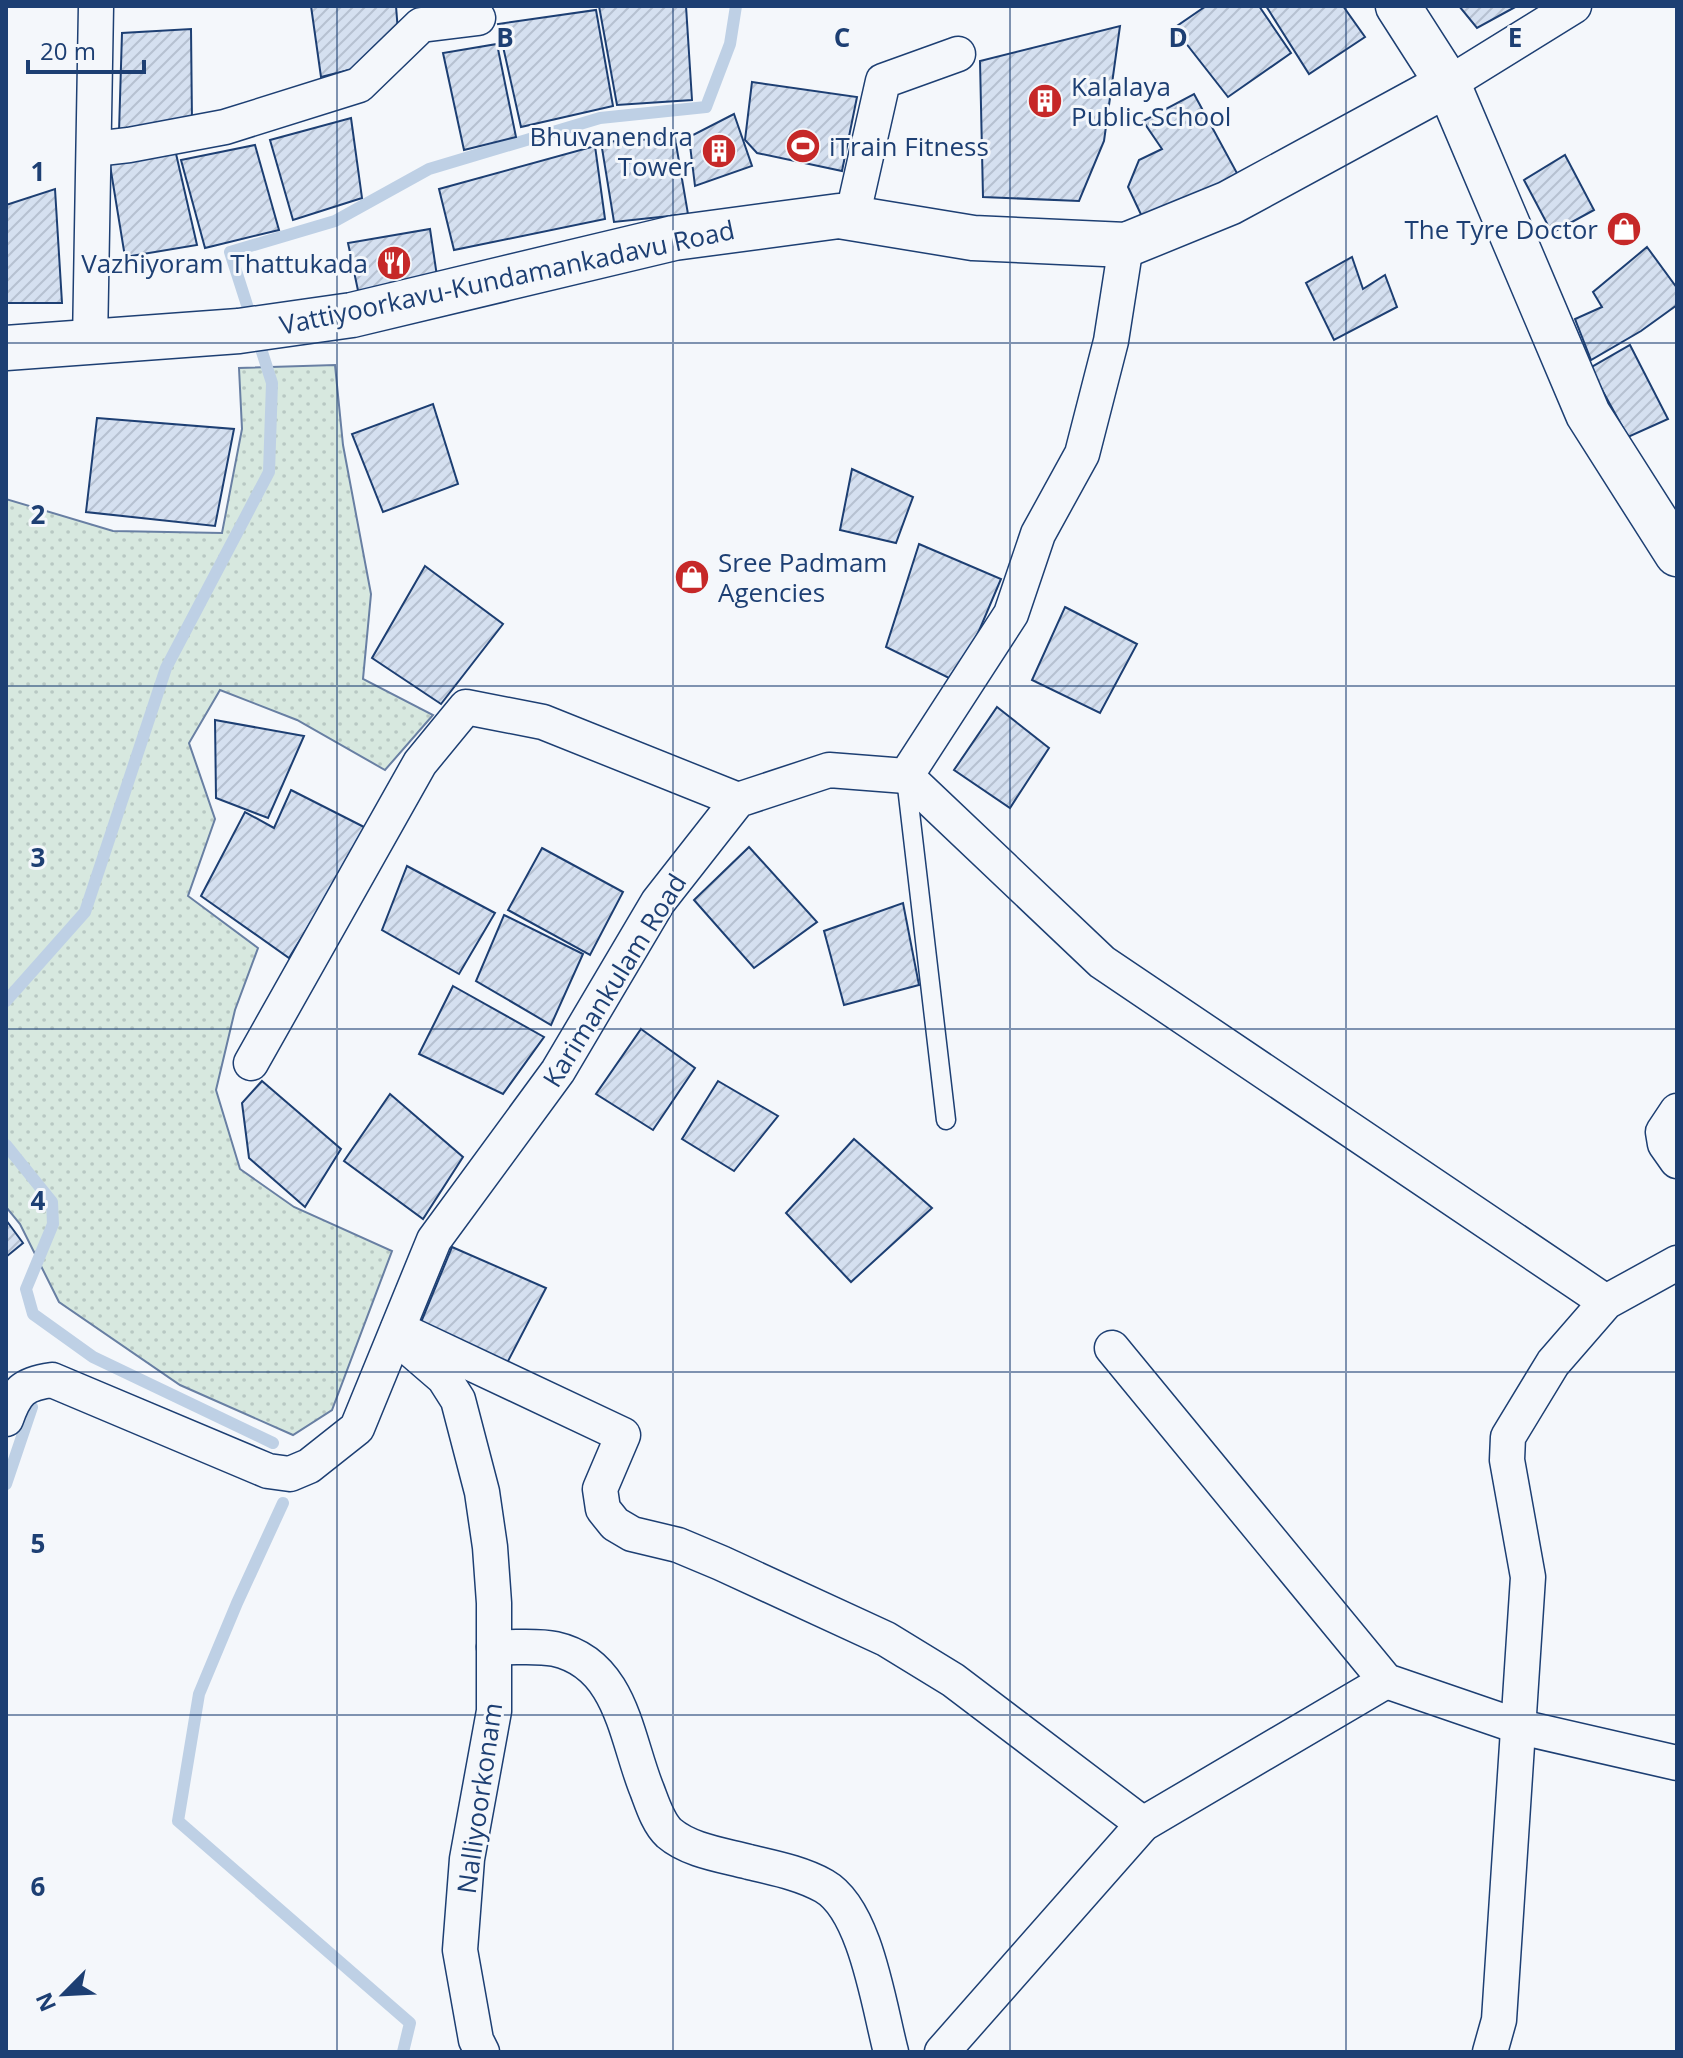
<svg xmlns="http://www.w3.org/2000/svg" width="1683" height="2058" viewBox="0 0 1683 2058" font-family="'Open Sans',sans-serif">
	<style>
		.grass { fill: url(#grass-dots); stroke: #687fa3; stroke-width: 2 }
		.lines { fill: none; stroke-linecap: round; stroke-linejoin: round }
		.stream { stroke: #bed0e5; stroke-width: 12 }
		.building { fill: url(#building-hatch); stroke: #1d3f73; stroke-width: 2 }
		.lane-casing { stroke: #1d3f73; stroke-width: 21 }
		.street-casing { stroke: #1d3f73; stroke-width: 37 }
		.secondary-casing { stroke: #1d3f73; stroke-width: 47 }
		.lane { stroke: #f4f7fb; stroke-width: 18 }
		.street { stroke: #f4f7fb; stroke-width: 34 }
		.secondary { stroke: #f4f7fb; stroke-width: 44 }
		.grid { fill: none; stroke: #1d3f73; stroke-width: 2; stroke-opacity: 0.55 }
		.labels { text-anchor: middle; dominant-baseline: central; stroke-width: 6; stroke-linejoin: round; paint-order: stroke }
		.poi-label { font-size: 26px; fill: #1d3f73; stroke: #f4f7fb; text-anchor: start }
		.street-label { font-size: 26px; fill: #1d3f73; stroke: #f4f7fb }
		.grid-label { font-size: 26px; text-anchor: middle; font-weight: bold; fill: #1d3f73; stroke: #f4f7fb; stroke-width: 6; stroke-linejoin: round; paint-order: stroke }
	</style>
	<defs>
		<pattern id="grass-dots" width="8" height="8" patternUnits="userSpaceOnUse" patternTransform="scale(2)"><rect width="8" height="8" fill="#d7e8df"/><path d="M2 2h.1M6 6h.1" fill="none" stroke="#b8c8c3" stroke-width="1.8" stroke-linecap="round"/></pattern>
		<pattern id="building-hatch" width="6" height="6" patternUnits="userSpaceOnUse" patternTransform="scale(2)"><rect width="6" height="6" fill="#d5e0f0"/><path d="M-1 1l2-2M0 6l6-6M5 7l2-2" fill="none" stroke="#b6c1d1"/></pattern>
	</defs>
	<rect width="100%" height="100%" fill="#f4f7fb"/>
	<path class="grass" d="M 335,365 L 343,445 L 371,594 L 363,679 L 433,715 L 385,770 L 297,720 L 220,690 L 189,743 L 215,819 L 188,896 L 258,948 L 235,1010 L 216,1090 L 240,1169 L 294,1207 L 392,1251 L 332,1410 L 293,1435 L 180,1385 L 59,1302 L 20,1224 L 6,1207 L 6,499 L 113,531 L 222,533 L 242,429 L 239,368 Z"/>
	<g class="lines">
		<g class="stream">
			<path d="M 6,1001 L 85,912 L 166,668 L 269,472 L 272,383 L 230,252 L 335,221 L 429,169 L 600,118 L 706,107 L 730,44 L 736,6"/>
			<path d="M 6,1145 L 52,1202 L 53,1224 L 26,1289 L 33,1314 L 93,1357 L 273,1443"/>
			<path d="M 6,1484 L 32,1407"/>
			<path d="M 283,1503 L 237,1603 L 199,1694 L 178,1821 L 410,2023 L 403,2052"/>
		</g>
	</g>
	<g class="building">
		<path d="M 311,6 L 396,6 L 398,32 L 365,66 L 321,77 Z"/>
		<path d="M 599,6 L 686,6 L 692,100 L 617,105 Z"/>
		<path d="M 1206,6 L 1259,6 L 1291,53 L 1228,97 L 1174,28 Z"/>
		<path d="M 1266,6 L 1343,6 L 1365,37 L 1309,74 Z"/>
		<path d="M 1459,6 L 1517,6 L 1477,28 Z"/>
		<path d="M 596,10 L 613,106 L 521,127 L 498,24 Z"/>
		<path d="M 1120,26 L 1104,141 L 1079,201 L 983,197 L 980,61 Z"/>
		<path d="M 191,29 L 192,122 L 119,132 L 122,33 Z"/>
		<path d="M 497,44 L 516,137 L 464,150 L 443,53 Z"/>
		<path d="M 752,82 L 857,97 L 842,171 L 757,153 L 745,140 Z"/>
		<path d="M 1194,94 L 1238,175 L 1146,225 L 1128,187 L 1139,160 L 1162,149 L 1143,121 Z"/>
		<path d="M 734,114 L 752,166 L 695,186 L 689,137 Z"/>
		<path d="M 351,118 L 362,198 L 293,220 L 270,140 Z"/>
		<path d="M 675,138 L 688,214 L 614,222 L 601,142 Z"/>
		<path d="M 174,145 L 197,245 L 125,257 L 109,159 Z"/>
		<path d="M 255,145 L 279,230 L 205,248 L 181,160 Z"/>
		<path d="M 595,146 L 605,219 L 454,250 L 439,189 Z"/>
		<path d="M 1565,155 L 1594,210 L 1552,233 L 1524,180 Z"/>
		<path d="M 55,189 L 62,303 L 6,303 L 6,205 Z"/>
		<path d="M 430,229 L 438,283 L 360,300 L 348,243 Z"/>
		<path d="M 1647,247 L 1677,288 L 1677,305 L 1641,331 L 1591,360 L 1575,319 L 1602,307 L 1593,292 Z"/>
		<path d="M 1352,257 L 1363,289 L 1385,275 L 1397,307 L 1334,340 L 1306,283 Z"/>
		<path d="M 1630,345 L 1668,419 L 1628,437 L 1590,368 Z"/>
		<path d="M 433,404 L 458,484 L 383,512 L 352,434 Z"/>
		<path d="M 97,418 L 234,429 L 215,526 L 86,512 Z"/>
		<path d="M 852,469 L 913,497 L 896,543 L 840,530 Z"/>
		<path d="M 919,544 L 1001,579 L 976,638 L 949,678 L 886,647 Z"/>
		<path d="M 425,566 L 503,624 L 441,704 L 372,658 Z"/>
		<path d="M 1065,607 L 1137,644 L 1100,713 L 1032,680 Z"/>
		<path d="M 997,707 L 1049,748 L 1010,808 L 954,770 Z"/>
		<path d="M 215,720 L 304,736 L 268,818 L 216,798 Z"/>
		<path d="M 291,790 L 368,829 L 289,958 L 201,896 L 245,812 L 274,828 Z"/>
		<path d="M 749,847 L 817,922 L 754,968 L 694,900 Z"/>
		<path d="M 542,848 L 623,892 L 590,955 L 508,910 Z"/>
		<path d="M 407,866 L 495,913 L 459,974 L 382,930 Z"/>
		<path d="M 903,903 L 919,985 L 844,1005 L 824,931 Z"/>
		<path d="M 504,915 L 583,954 L 551,1025 L 476,981 Z"/>
		<path d="M 453,986 L 544,1037 L 503,1094 L 419,1054 Z"/>
		<path d="M 641,1029 L 695,1068 L 653,1130 L 596,1094 Z"/>
		<path d="M 262,1081 L 341,1149 L 305,1207 L 249,1158 L 242,1103 Z"/>
		<path d="M 718,1081 L 778,1116 L 734,1171 L 682,1139 Z"/>
		<path d="M 390,1094 L 463,1157 L 423,1219 L 344,1161 Z"/>
		<path d="M 854,1139 L 932,1208 L 851,1282 L 786,1213 Z"/>
		<path d="M 6,1220 L 23,1243 L 6,1257 Z"/>
		<path d="M 452,1247 L 546,1288 L 506,1365 L 419,1327 Z"/>
	</g>
	<g class="lines">
		<g class="lane-casing">
			<path id="lane" d="M 906,778 L 946,1120"/>
		</g>
		<g class="street-casing">
			<g id="street">
				<path d="M 1448,84 L 1574,6"/>
				<path d="M 94,149 L 129,145 L 225,127 L 359,85 L 421,25 L 478,18"/>
				<path d="M 852,218 L 883,81 L 958,54"/>
				<path d="M 90,343 L 96,6"/>
				<path d="M 906,776 L 1102,962 L 1606,1302"/>
				<path d="M 251,1063 L 420,763 L 466,707 L 543,722 L 738,800"/>
				<path d="M 1677,1111 L 1663,1132 L 1665,1144 L 1677,1161"/>
				<path d="M 398,1329 L 623,1435 L 600,1489 L 603,1509 L 615,1524 L 632,1534 L 678,1545 L 721,1563 L 886,1639 L 953,1680 L 1143,1824"/>
				<path d="M 408,1347 L 444,1378 L 458,1400 L 482,1492 L 490,1547 L 494,1603 L 494,1711 L 467,1859 L 460,1950 L 476,2040 L 482,2052"/>
				<path d="M 1112,1348 L 1386,1681 L 1520,1727 L 1677,1763"/>
				<path d="M 6,1419 C 16,1391 23,1384 52,1380 L 268,1471 L 290,1474 L 309,1466 L 357,1428 L 434,1240 L 558,1071 L 658,902 L 738,800 L 829,770 L 906,776 L 1011,614 L 1038,534 L 1082,454 L 1111,341 L 1126,245"/>
				<path d="M 494,1647 C 514,1648 537,1645 555,1649 C 622,1664 626,1739 647,1790 C 652,1803 658,1823 669,1833 C 690,1851 723,1855 749,1862 C 774,1868 801,1873 824,1886 C 866,1910 879,2007 891,2052"/>
				<path d="M 942,2052 L 1143,1824 L 1386,1681"/>
				<path d="M 1490,2052 L 1499,2020 L 1528,1577 L 1507,1460 L 1508,1437 L 1553,1363 L 1606,1302 L 1677,1263"/>
			</g>
		</g>
		<g class="secondary-casing">
			<g id="secondary">
				<path d="M 1398,6 L 1448,84 L 1588,414 L 1677,554"/>
				<path d="M 6,348 L 239,331 L 352,315 L 674,238 L 839,216 L 973,238 L 1126,245 L 1229,203 L 1448,84"/>
			</g>
		</g>
		<use href="#lane" class="lane"/>
		<use href="#street" class="street"/>
		<use href="#secondary" class="secondary"/>
	</g>
	<path class="grid" d="M 337,6 L 337,2052M 673,6 L 673,2052M 1010,6 L 1010,2052M 1346,6 L 1346,2052M 6,343 L 1677,343M 6,686 L 1677,686M 6,1029 L 1677,1029M 6,1372 L 1677,1372M 6,1715 L 1677,1715"/>
	<defs>
		<g id="building-disc" transform="scale(1.8)"><circle r="9.5" fill="#c62828" stroke="#f4f7fb"/><path d="M-4-6H4V6H1V3H-1V6H-4ZM-2.5-4.3h1.7v1.8h-1.7ZM.8-4.3h1.7v1.8H.8ZM-2.5-1h1.7V.8h-1.7ZM.8-1h1.7V.8H.8Z" fill="#fff"/></g>
		<g id="stadium-disc" transform="scale(1.8)"><circle r="9.5" fill="#c62828" stroke="#f4f7fb"/><path d="M0-5a6.5 5 0 1 0 0 10a6.5 5 0 1 0 0-10ZM-3.5-1.8h7v3.6h-7Z" fill="#fff"/></g>
		<g id="shop-disc" transform="scale(1.8)"><circle r="9.5" fill="#c62828" stroke="#f4f7fb"/><path d="M-5-2.5h2.3a2.7 3.5 0 0 1 5.4 0H5L5.5 6h-11ZM-1.5-2.5h3a1.5 2.3 0 0 0-3 0Z" fill="#fff"/></g>
		<g id="restaurant-disc" transform="scale(1.8)"><circle r="9.5" fill="#c62828" stroke="#f4f7fb"/><path d="M-5-6h1v4h1v-4h1v4h1v-4h1v5L-1.5 .5V6h-2V.5L-5-1ZM5-6V6H3V1.5H1.5Q1.5-4 5-6Z" fill="#fff"/></g>
	</defs>
	<g fill-rule="evenodd">
		<use href="#building-disc" x="1045" y="101"/>
		<use href="#stadium-disc" x="803" y="146"/>
		<use href="#building-disc" x="719" y="151"/>
		<use href="#shop-disc" x="1624" y="229"/>
		<use href="#restaurant-disc" x="394" y="263"/>
		<use href="#shop-disc" x="692" y="577"/>
	</g>
	<g class="labels">
		<g class="poi-label">
			<text x="1071" y="86">Kalalaya<tspan x="1071" dy="30">Public School</tspan></text>
			<text x="693" y="136" text-anchor="end">Bhuvanendra<tspan x="693" dy="30">Tower</tspan></text>
			<text x="829" y="146">iTrain Fitness</text>
			<text x="1598" y="229" text-anchor="end">The Tyre Doctor</text>
			<text x="368" y="263" text-anchor="end">Vazhiyoram Thattukada</text>
			<text x="718" y="562">Sree Padmam<tspan x="718" dy="30">Agencies</tspan></text>
		</g>
		<g class="street-label">
			<text transform="translate(507 277) rotate(-12)">Vattiyoorkavu-Kundamankadavu Road</text>
			<text transform="translate(614 980) rotate(-58)">Karimankulam Road</text>
			<text transform="translate(479 1798) rotate(-82)">Nalliyoorkonam</text>
		</g>
	</g>
	<g class="grid-label">
		<text x="505" y="47">B</text>
		<text x="842" y="47">C</text>
		<text x="1178" y="47">D</text>
		<text x="1515" y="47">E</text>
		<text x="38" y="181">1</text>
		<text x="38" y="524">2</text>
		<text x="38" y="867">3</text>
		<text x="38" y="1210">4</text>
		<text x="38" y="1553">5</text>
		<text x="38" y="1896">6</text>
	</g>
	<rect width="1683" height="2058" fill="none" stroke="#1d3f73" stroke-width="16"/>
	<g transform="translate(64 1994) rotate(246)" stroke="#f4f7fb" stroke-width="6" paint-order="stroke">
	<path d="M0-6L14 30L0 20L-14 30Z" fill="#1d3f73"/>
	<text y="-12" font-size="22" font-weight="bold" text-anchor="middle" fill="#1d3f73">N</text>
	</g>
	<path d="M28 60v12h116v-12" fill="none" stroke="#1d3f73" stroke-width="4"/>
	<text x="40" y="60" font-size="24" fill="#1d3f73" stroke="#f4f7fb" stroke-width="6" paint-order="stroke">20 m</text>
</svg>
